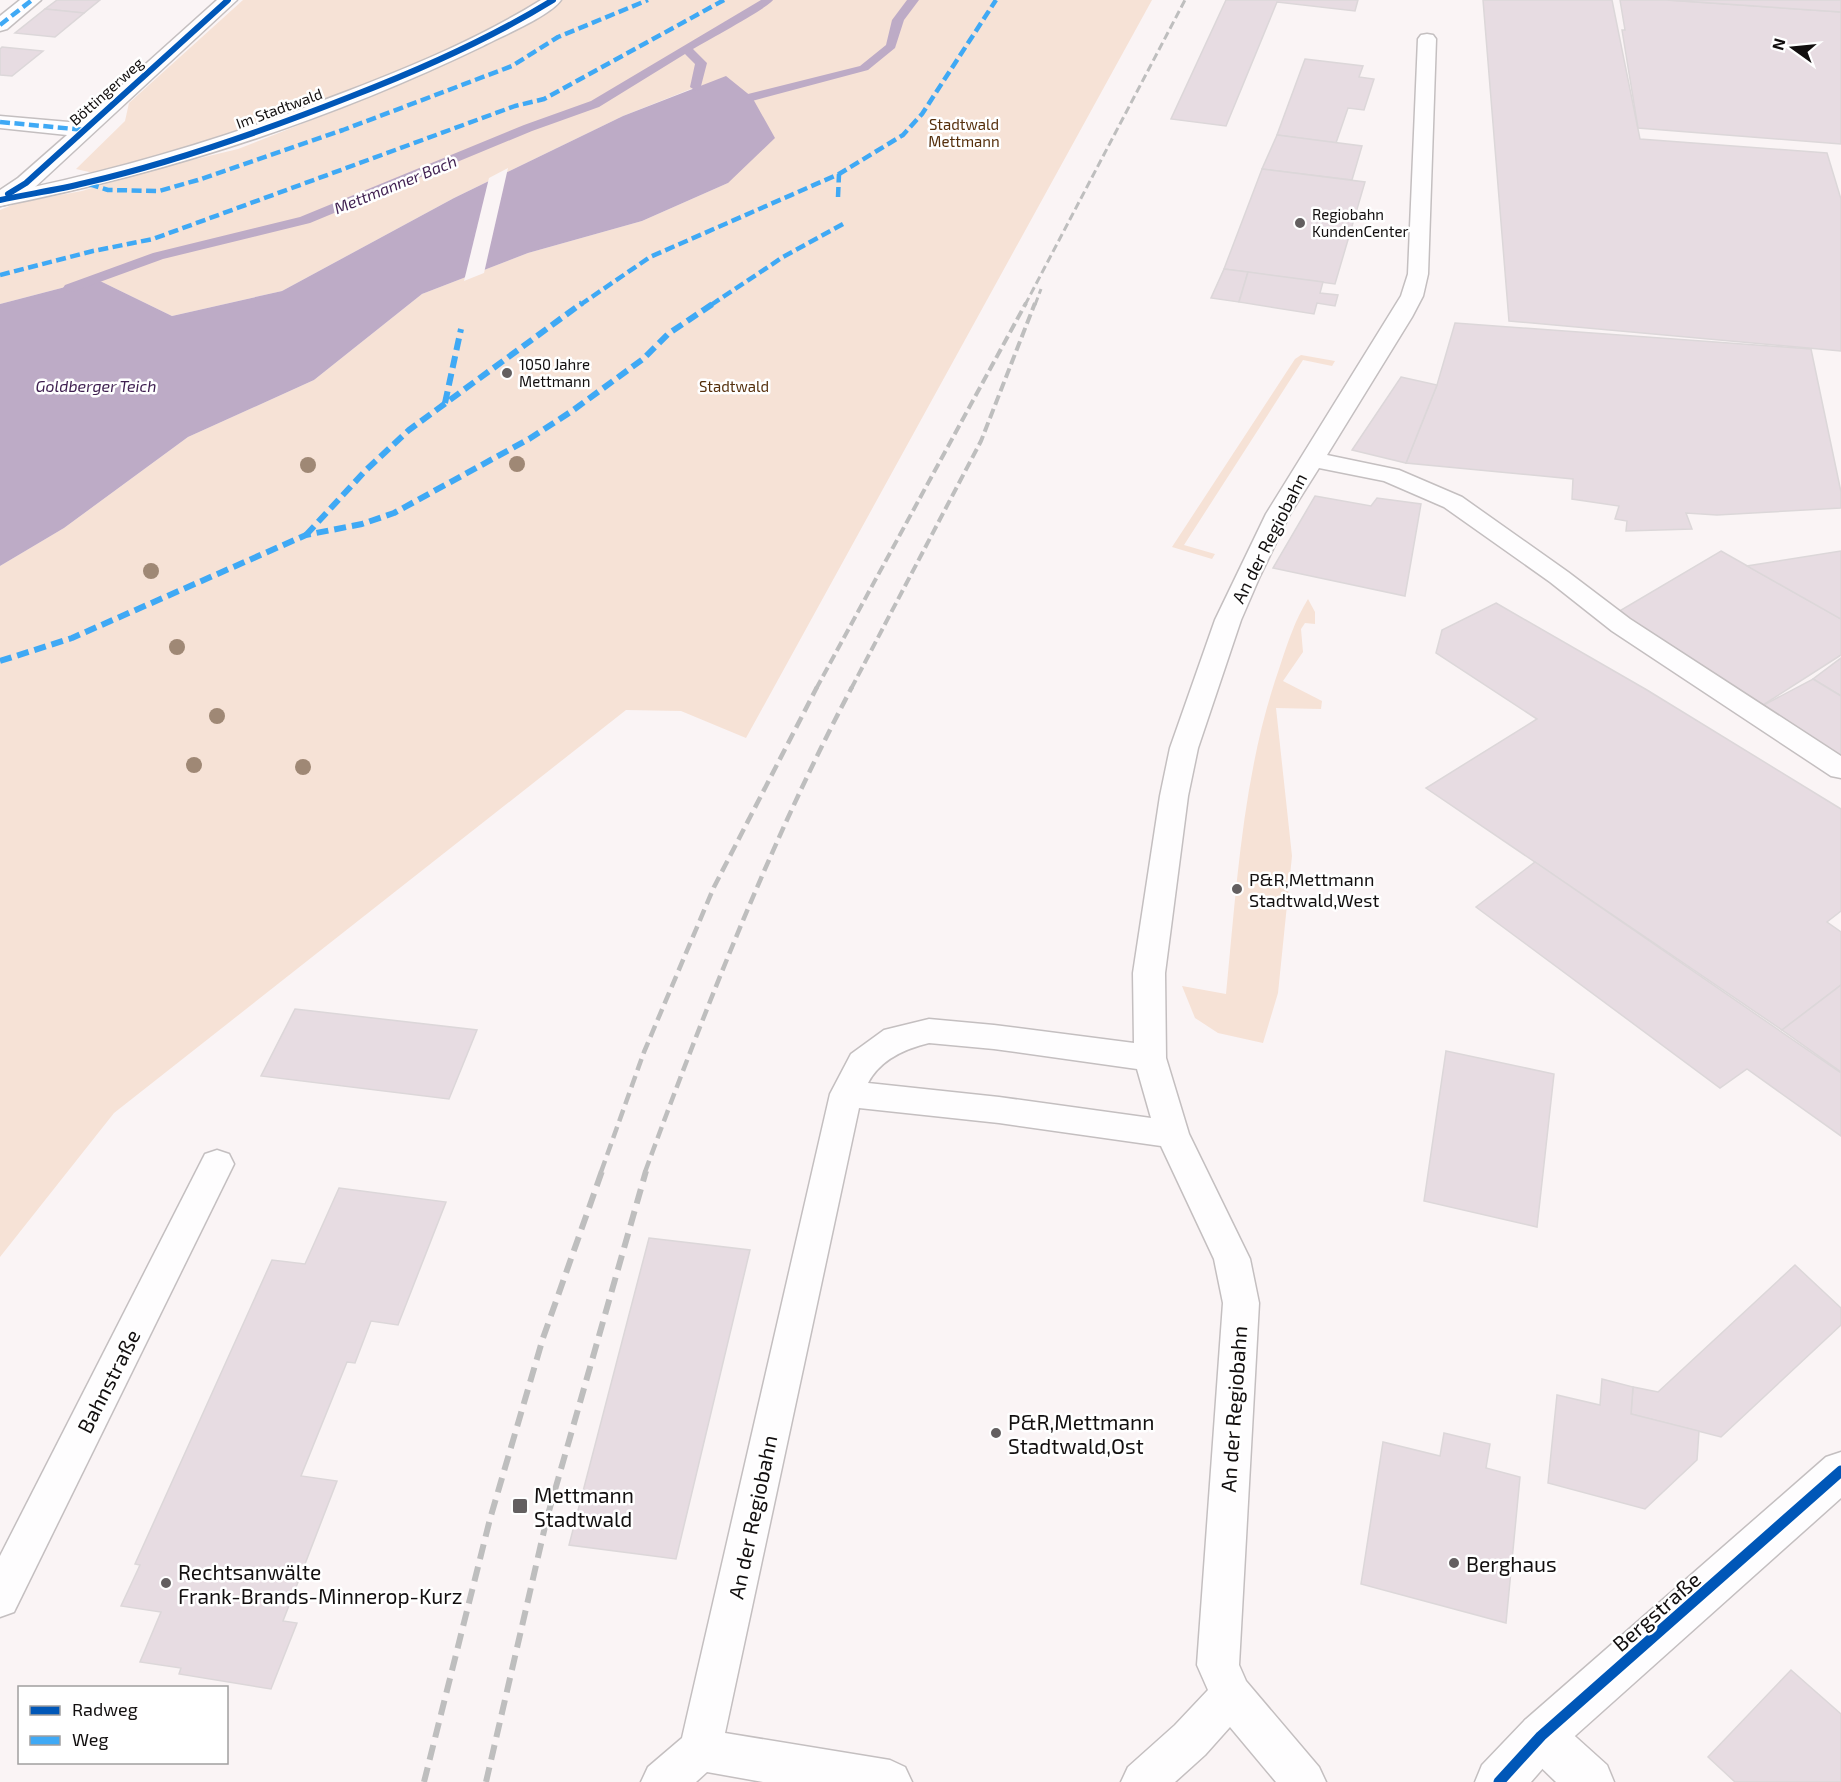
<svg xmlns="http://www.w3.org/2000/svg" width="1841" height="1782" viewBox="0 0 1841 1782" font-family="'Exo 2',sans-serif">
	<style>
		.green { fill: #f6e2d6 }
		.water { fill: #bdabc6 }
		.pier { fill: #faf4f5 }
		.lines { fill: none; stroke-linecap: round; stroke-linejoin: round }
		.stream { fill: #bdabc6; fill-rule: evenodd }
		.building { fill: #e7dce2; stroke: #dcd7d9; stroke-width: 1.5 }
		.lane-casing { stroke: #c4bfc0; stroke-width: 3 }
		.street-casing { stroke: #c4bfc0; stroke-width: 3 }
		.secondary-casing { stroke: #c4bfc0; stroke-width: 3 }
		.lane { fill: #fefdfe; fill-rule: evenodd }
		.street { fill: #fefdfe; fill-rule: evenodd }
		.secondary { fill: #fefdfe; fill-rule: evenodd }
		.rail-far3 { stroke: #bebebe; stroke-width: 3; stroke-dasharray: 8 4; stroke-linecap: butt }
		.rail-far2 { stroke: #bebebe; stroke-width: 4; stroke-dasharray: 10 4.5; stroke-linecap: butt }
		.rail-far1 { stroke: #bebebe; stroke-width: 4.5; stroke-dasharray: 12 6; stroke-linecap: butt }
		.rail { stroke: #bebebe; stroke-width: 6; stroke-dasharray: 15 8; stroke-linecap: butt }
		.quiet-far1 { stroke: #3fa9f5; stroke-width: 4.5; stroke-dasharray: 10 4.5; stroke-linecap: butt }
		.quiet { stroke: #3fa9f5; stroke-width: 6; stroke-dasharray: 12 6; stroke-linecap: butt }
		.cycleway-far1-casing { stroke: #fff; stroke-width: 8 }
		.cycleway-casing { stroke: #fff; stroke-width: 15 }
		.cycleway-far1 { stroke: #0057b8; stroke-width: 6 }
		.cycleway { stroke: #0057b8; stroke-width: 11 }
		.tree { fill: #9f8875 }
		.poi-dot { fill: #635f60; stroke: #fff; stroke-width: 2 }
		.labels { text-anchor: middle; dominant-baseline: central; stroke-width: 5; stroke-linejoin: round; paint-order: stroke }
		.far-street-label { font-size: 15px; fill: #120f0f; stroke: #fff }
		.far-park-label { font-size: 15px; fill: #552f0c; stroke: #fff }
		.far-poi-label { font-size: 15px; fill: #120f0f; stroke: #fff; text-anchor: start }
		.far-water-label { font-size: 16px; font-style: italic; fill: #3f1f50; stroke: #fff }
		.street-label { font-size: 18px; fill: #120f0f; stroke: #fff }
		.poi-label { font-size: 18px; fill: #120f0f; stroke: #fff; text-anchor: start }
		.near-street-label { font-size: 21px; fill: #120f0f; stroke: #fff }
		.near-poi-label { font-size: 21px; fill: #120f0f; stroke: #fff; text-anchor: start }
	</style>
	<rect width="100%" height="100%" fill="#faf4f5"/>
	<g class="green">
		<path d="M 243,0 L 539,0 L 499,25 L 404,71 L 280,120 L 98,174 L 76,169 L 125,121 L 129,103 Z"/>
		<path d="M 559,0 L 1152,0 L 746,738 L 681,711 L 626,710 L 114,1113 L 0,1257 L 0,566 L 64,528 L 188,437 L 314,380 L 422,294 L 528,253 L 642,221 L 728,183 L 696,87 L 623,116 L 454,198 L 282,291 L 172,316 L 96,279 L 0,304 L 0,210 L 17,203 L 82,191 L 163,167 L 238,149 L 357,102 L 478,47 Z"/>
		<path d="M 1301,355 L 1335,361 L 1332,366 L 1303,360 L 1184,545 L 1215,554 L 1212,559 L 1172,547 L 1295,359 Z"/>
		<path d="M 1308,599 L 1315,612 L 1315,624 L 1305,623 L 1301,629 L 1303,652 L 1283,681 L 1322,701 L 1321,709 L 1276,708 L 1292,856 L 1278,993 L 1263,1043 L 1218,1033 L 1195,1018 L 1182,986 L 1226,994 C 1237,883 1243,771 1280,666 C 1288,642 1295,620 1308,599 Z"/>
	</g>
	<path class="water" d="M 726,76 L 752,97 L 775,138 L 728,183 L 642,221 L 528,253 L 422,294 L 314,380 L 188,437 L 64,528 L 0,566 L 0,304 L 96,279 L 172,316 L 282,291 L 454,198 L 623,116 Z"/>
	<path class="pier" d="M 508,168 L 484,273 L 464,281 L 489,178 Z"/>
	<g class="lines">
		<g class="stream">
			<path d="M 761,0 L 773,0 C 768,8 706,41 693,49 L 707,63 L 700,90 L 696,91 L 690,87 L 695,64 L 685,54 L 599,107 L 532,131 L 310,223 L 163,259 L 75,291 L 70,292 L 63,288 L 65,285 L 153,253 L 300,217 L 524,125 L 591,101 Z"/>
			<path d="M 907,0 L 919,0 L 904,20 L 895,48 L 868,70 L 752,101 L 746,97 L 748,94 L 860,66 L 886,45 L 892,20 Z"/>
		</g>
	</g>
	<g class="building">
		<path d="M 57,0 L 100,0 L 84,13 L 45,9 Z"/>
		<path d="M 1226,0 L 1358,0 L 1355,11 L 1277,2 L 1226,126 L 1171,119 Z"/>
		<path d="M 1483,0 L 1612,0 L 1640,139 L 1827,153 L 1841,199 L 1841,351 L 1509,321 Z"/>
		<path d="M 1620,0 L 1666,0 L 1841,12 L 1841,144 L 1638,128 L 1622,30 L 1625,30 Z"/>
		<path d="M 1668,0 L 1841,0 L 1841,12 Z"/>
		<path d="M 45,9 L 84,13 L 55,37 L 15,33 Z"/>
		<path d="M 2,47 L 43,51 L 12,76 L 0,75 L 0,49 Z"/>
		<path d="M 1305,59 L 1363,66 L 1359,77 L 1374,79 L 1364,110 L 1348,108 L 1336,143 L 1277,135 Z"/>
		<path d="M 1277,135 L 1362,146 L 1352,180 L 1262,169 Z"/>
		<path d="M 1262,169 L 1365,182 L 1335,284 L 1224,269 Z"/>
		<path d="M 1224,269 L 1248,272 L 1239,302 L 1211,298 Z"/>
		<path d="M 1248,272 L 1323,282 L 1320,293 L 1338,295 L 1335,306 L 1317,303 L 1314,314 L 1239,302 Z"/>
		<path d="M 1455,323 L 1811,349 L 1841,492 L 1841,508 L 1717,515 L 1686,513 L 1692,529 L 1626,531 L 1627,521 L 1615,519 L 1619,506 L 1572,499 L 1573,479 L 1406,463 L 1437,385 Z"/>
		<path d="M 1401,377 L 1437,385 L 1406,463 L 1352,450 Z"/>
		<path d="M 1315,496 L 1371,506 L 1377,498 L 1421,504 L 1405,596 L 1273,568 Z"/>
		<path d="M 1721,551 L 1841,619 L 1841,655 L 1760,707 L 1611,616 Z"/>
		<path d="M 1841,551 L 1841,619 L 1747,566 Z"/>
		<path d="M 1496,603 L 1647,690 L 1841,809 L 1841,911 L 1827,922 L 1841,932 L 1841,985 L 1782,1030 L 1426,788 L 1537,719 L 1436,653 L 1442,630 Z"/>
		<path d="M 1841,658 L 1841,696 L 1813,679 Z"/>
		<path d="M 1813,679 L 1841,696 L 1841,761 L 1760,707 Z"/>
		<path d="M 1535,862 L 1841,1073 L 1841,1136 L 1747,1069 L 1720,1088 L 1476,907 Z"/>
		<path d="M 1841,985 L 1841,1072 L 1782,1030 Z"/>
		<path d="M 295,1009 L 477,1030 L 449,1099 L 261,1076 Z"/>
		<path d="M 1446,1051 L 1554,1074 L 1537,1227 L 1424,1201 Z"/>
		<path d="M 339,1188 L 446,1202 L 398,1325 L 371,1321 L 355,1363 L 347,1362 L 301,1476 L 337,1481 L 283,1621 L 297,1623 L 271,1689 L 179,1674 L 181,1668 L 140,1662 L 161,1612 L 121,1606 L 140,1565 L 135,1564 L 272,1260 L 305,1264 Z"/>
		<path d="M 649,1238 L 750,1250 L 676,1559 L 569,1545 Z"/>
		<path d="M 1795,1265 L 1841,1308 L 1841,1325 L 1721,1437 L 1631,1414 L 1633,1387 L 1658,1392 Z"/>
		<path d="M 1602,1379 L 1633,1387 L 1631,1414 L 1699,1431 L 1697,1460 L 1645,1509 L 1548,1483 L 1557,1395 L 1600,1405 Z"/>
		<path d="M 1444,1433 L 1490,1444 L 1486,1468 L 1520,1477 L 1506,1623 L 1361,1584 L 1383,1442 L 1440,1456 Z"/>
		<path d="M 1791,1670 L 1841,1714 L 1841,1782 L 1735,1782 L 1708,1757 Z"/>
	</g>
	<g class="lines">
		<g class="lane-casing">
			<g id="lane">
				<path d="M 541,0 L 561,0 C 550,16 502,36 483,46 C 330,120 167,173 0,206 L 0,194 C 122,170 233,136 348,91 C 415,65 480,38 541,0 Z"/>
				<path d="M 1427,34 L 1433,35 L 1436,39 L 1428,274 L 1423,296 L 1412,317 L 1327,455 L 1399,470 L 1462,497 L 1568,572 L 1630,619 L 1841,756 L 1841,778 L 1831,776 L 1612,631 L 1550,582 L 1444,507 L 1384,481 L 1319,468 L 1290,514 L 1260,576 L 1241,620 L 1198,748 L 1188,796 L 1165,973 L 1166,1058 L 1189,1134 L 1250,1259 L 1259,1303 L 1239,1665 L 1246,1681 L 1319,1767 L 1326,1782 L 1276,1782 L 1230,1727 L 1205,1755 L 1175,1782 L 1121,1782 L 1128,1767 L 1175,1725 L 1208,1690 L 1197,1665 L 1223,1303 L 1214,1259 L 1161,1146 L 999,1123 L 859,1108 L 725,1733 L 890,1760 L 905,1767 L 912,1782 L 763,1782 L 707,1772 L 696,1782 L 641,1782 L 648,1767 L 682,1738 L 830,1094 L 851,1054 L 884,1030 L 929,1019 L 994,1025 L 1134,1043 L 1133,973 L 1160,796 L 1170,748 L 1215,620 L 1266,514 L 1401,296 L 1408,274 L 1418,39 L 1421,35 ZM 929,1043 L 994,1049 L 1137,1069 L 1151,1118 L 999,1097 L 868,1083 C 880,1060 904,1049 929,1043 Z"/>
				<path d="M 217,1150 L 229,1154 L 234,1164 L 14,1612 L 0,1617 L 0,1556 L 205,1154 Z"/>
			</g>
		</g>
		<g class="street-casing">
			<g id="street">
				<path d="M 20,0 L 41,0 L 7,29 L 0,31 L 0,16 Z"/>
				<path d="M 217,0 L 237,0 L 34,188 L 8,204 L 0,206 L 0,190 L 18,178 L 67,135 L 0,128 L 0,116 L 80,123 Z"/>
				<path d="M 1541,1713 L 1557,1720 L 1607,1765 L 1614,1782 L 1556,1782 L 1525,1752 L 1518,1736 L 1525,1720 Z"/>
			</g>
		</g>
		<g class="secondary-casing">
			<path id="secondary" d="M 1841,1452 L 1841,1498 L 1557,1752 L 1531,1782 L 1475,1782 L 1482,1765 L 1525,1720 L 1826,1457 Z"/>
		</g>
		<use href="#lane" class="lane"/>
		<use href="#street" class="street"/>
		<use href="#secondary" class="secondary"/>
		<g class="rail-far3">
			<path d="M 1025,305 L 1185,0"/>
			<path d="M 1035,305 L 1041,289"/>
		</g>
		<g class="rail-far2">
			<path d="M 816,689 L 1026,303"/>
			<path d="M 851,689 L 981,441 L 1035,303"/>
		</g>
		<g class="rail-far1">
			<path d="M 601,1172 L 644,1052 L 714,887 L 817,687"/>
			<path d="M 645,1172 C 706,1007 770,843 852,687"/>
		</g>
		<g class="rail">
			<path d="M 424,1782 L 490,1519 L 543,1338 L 602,1171"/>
			<path d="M 486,1782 L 547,1518 L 646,1171"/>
		</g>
		<g class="quiet-far1">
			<path d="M 0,25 L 32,0"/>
			<path d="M 0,122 L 85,130"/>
			<path d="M 89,184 L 108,190 L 159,191 L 198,180 L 343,130 L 512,66 L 558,37 L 648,0"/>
			<path d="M 838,197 L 839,174"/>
			<path d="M 0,275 L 93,251 L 153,239 L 515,106 L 544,99 L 724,0"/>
			<path d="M 580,305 L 650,257 L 839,174 L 903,135 L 922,114 L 996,0"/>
			<path d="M 711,305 L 783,257 L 843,224"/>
		</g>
		<g class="quiet">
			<path d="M 445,403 L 461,329"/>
			<path d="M 306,535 L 366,470 L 409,430 L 582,303"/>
			<path d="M 0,661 L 72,638 L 306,535 L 362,524 L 394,513 L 529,439 L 572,411 L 643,359 L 668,334 L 714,303"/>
		</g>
		<g class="cycleway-far1-casing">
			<g id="cycleway-far1">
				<path d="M 8,194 L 26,183 L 228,0"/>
				<path d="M 0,200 C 28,194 57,190 85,183 C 176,162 266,130 352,96 C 422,69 490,39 553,0"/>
			</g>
		</g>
		<g class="cycleway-casing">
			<path id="cycleway" d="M 1499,1782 L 1541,1736 L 1841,1471"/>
		</g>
		<use href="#cycleway-far1" class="cycleway-far1"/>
		<use href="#cycleway" class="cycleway"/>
	</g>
	<g class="tree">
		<circle cx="517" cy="464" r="8"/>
		<circle cx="308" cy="465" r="8"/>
		<circle cx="151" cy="571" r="8"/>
		<circle cx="177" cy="647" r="8"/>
		<circle cx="217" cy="716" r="8"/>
		<circle cx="194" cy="765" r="8"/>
		<circle cx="303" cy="767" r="8"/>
	</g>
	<g class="poi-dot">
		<circle cx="1300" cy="223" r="6"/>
		<circle cx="507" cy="373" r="6"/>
		<circle cx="1237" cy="889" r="6"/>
		<circle cx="996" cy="1433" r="6"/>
		<rect x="512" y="1498" width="16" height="16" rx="3"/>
		<circle cx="1454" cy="1563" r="6"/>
		<circle cx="166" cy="1583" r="6"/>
	</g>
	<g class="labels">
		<g class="far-street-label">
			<text transform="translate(106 91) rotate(-42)">Böttingerweg</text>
			<text transform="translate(279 108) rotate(-20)">Im Stadtwald</text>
		</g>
		<g class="far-park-label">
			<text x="964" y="124">Stadtwald<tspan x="964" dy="17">Mettmann</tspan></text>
			<text x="734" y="386">Stadtwald</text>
		</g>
		<g class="far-poi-label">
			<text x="1312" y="214">Regiobahn<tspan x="1312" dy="17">KundenCenter</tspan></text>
			<text x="519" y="364">1050 Jahre<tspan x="519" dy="17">Mettmann</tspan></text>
		</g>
		<g class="far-water-label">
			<text transform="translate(395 184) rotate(-22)">Mettmanner Bach</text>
			<text x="96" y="385">Goldberger Teich</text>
		</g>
		<g class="street-label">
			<text transform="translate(1269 538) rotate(-63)">An der Regiobahn</text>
		</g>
		<g class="poi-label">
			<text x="1249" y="879">P&amp;R,Mettmann<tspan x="1249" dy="21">Stadtwald,West</tspan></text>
		</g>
		<g class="near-street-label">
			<text transform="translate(108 1381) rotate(-63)">Bahnstraße</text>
			<text transform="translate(1233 1409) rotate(-86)">An der Regiobahn</text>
			<text transform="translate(752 1517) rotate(-78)">An der Regiobahn</text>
			<text transform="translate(1656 1611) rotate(-41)">Bergstraße</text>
		</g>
		<g class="near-poi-label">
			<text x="1008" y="1421">P&amp;R,Mettmann<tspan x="1008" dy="24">Stadtwald,Ost</tspan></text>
			<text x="534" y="1494">Mettmann<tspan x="534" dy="24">Stadtwald</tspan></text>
			<text x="1466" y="1563">Berghaus</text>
			<text x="178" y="1571">Rechtsanwälte<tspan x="178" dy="24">Frank-Brands-Minnerop-Kurz</tspan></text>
		</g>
	</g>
	<rect x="18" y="1686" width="210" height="78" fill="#ffffff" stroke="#a09f9f" stroke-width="1.5"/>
	<rect x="30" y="1706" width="30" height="9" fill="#0057b8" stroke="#a09f9f" stroke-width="1.5"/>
	<text x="72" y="1716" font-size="18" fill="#120f0f">Radweg</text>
	<rect x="30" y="1736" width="30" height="9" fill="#3fa9f5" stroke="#a09f9f" stroke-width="1.5"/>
	<text x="72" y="1746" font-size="18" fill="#120f0f">Weg</text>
	<g transform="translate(1793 48) rotate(285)" stroke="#ffffff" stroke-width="4.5" paint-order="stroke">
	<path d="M0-4.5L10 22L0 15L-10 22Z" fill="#120f0f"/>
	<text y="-9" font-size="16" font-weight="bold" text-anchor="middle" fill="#120f0f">N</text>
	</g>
</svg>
